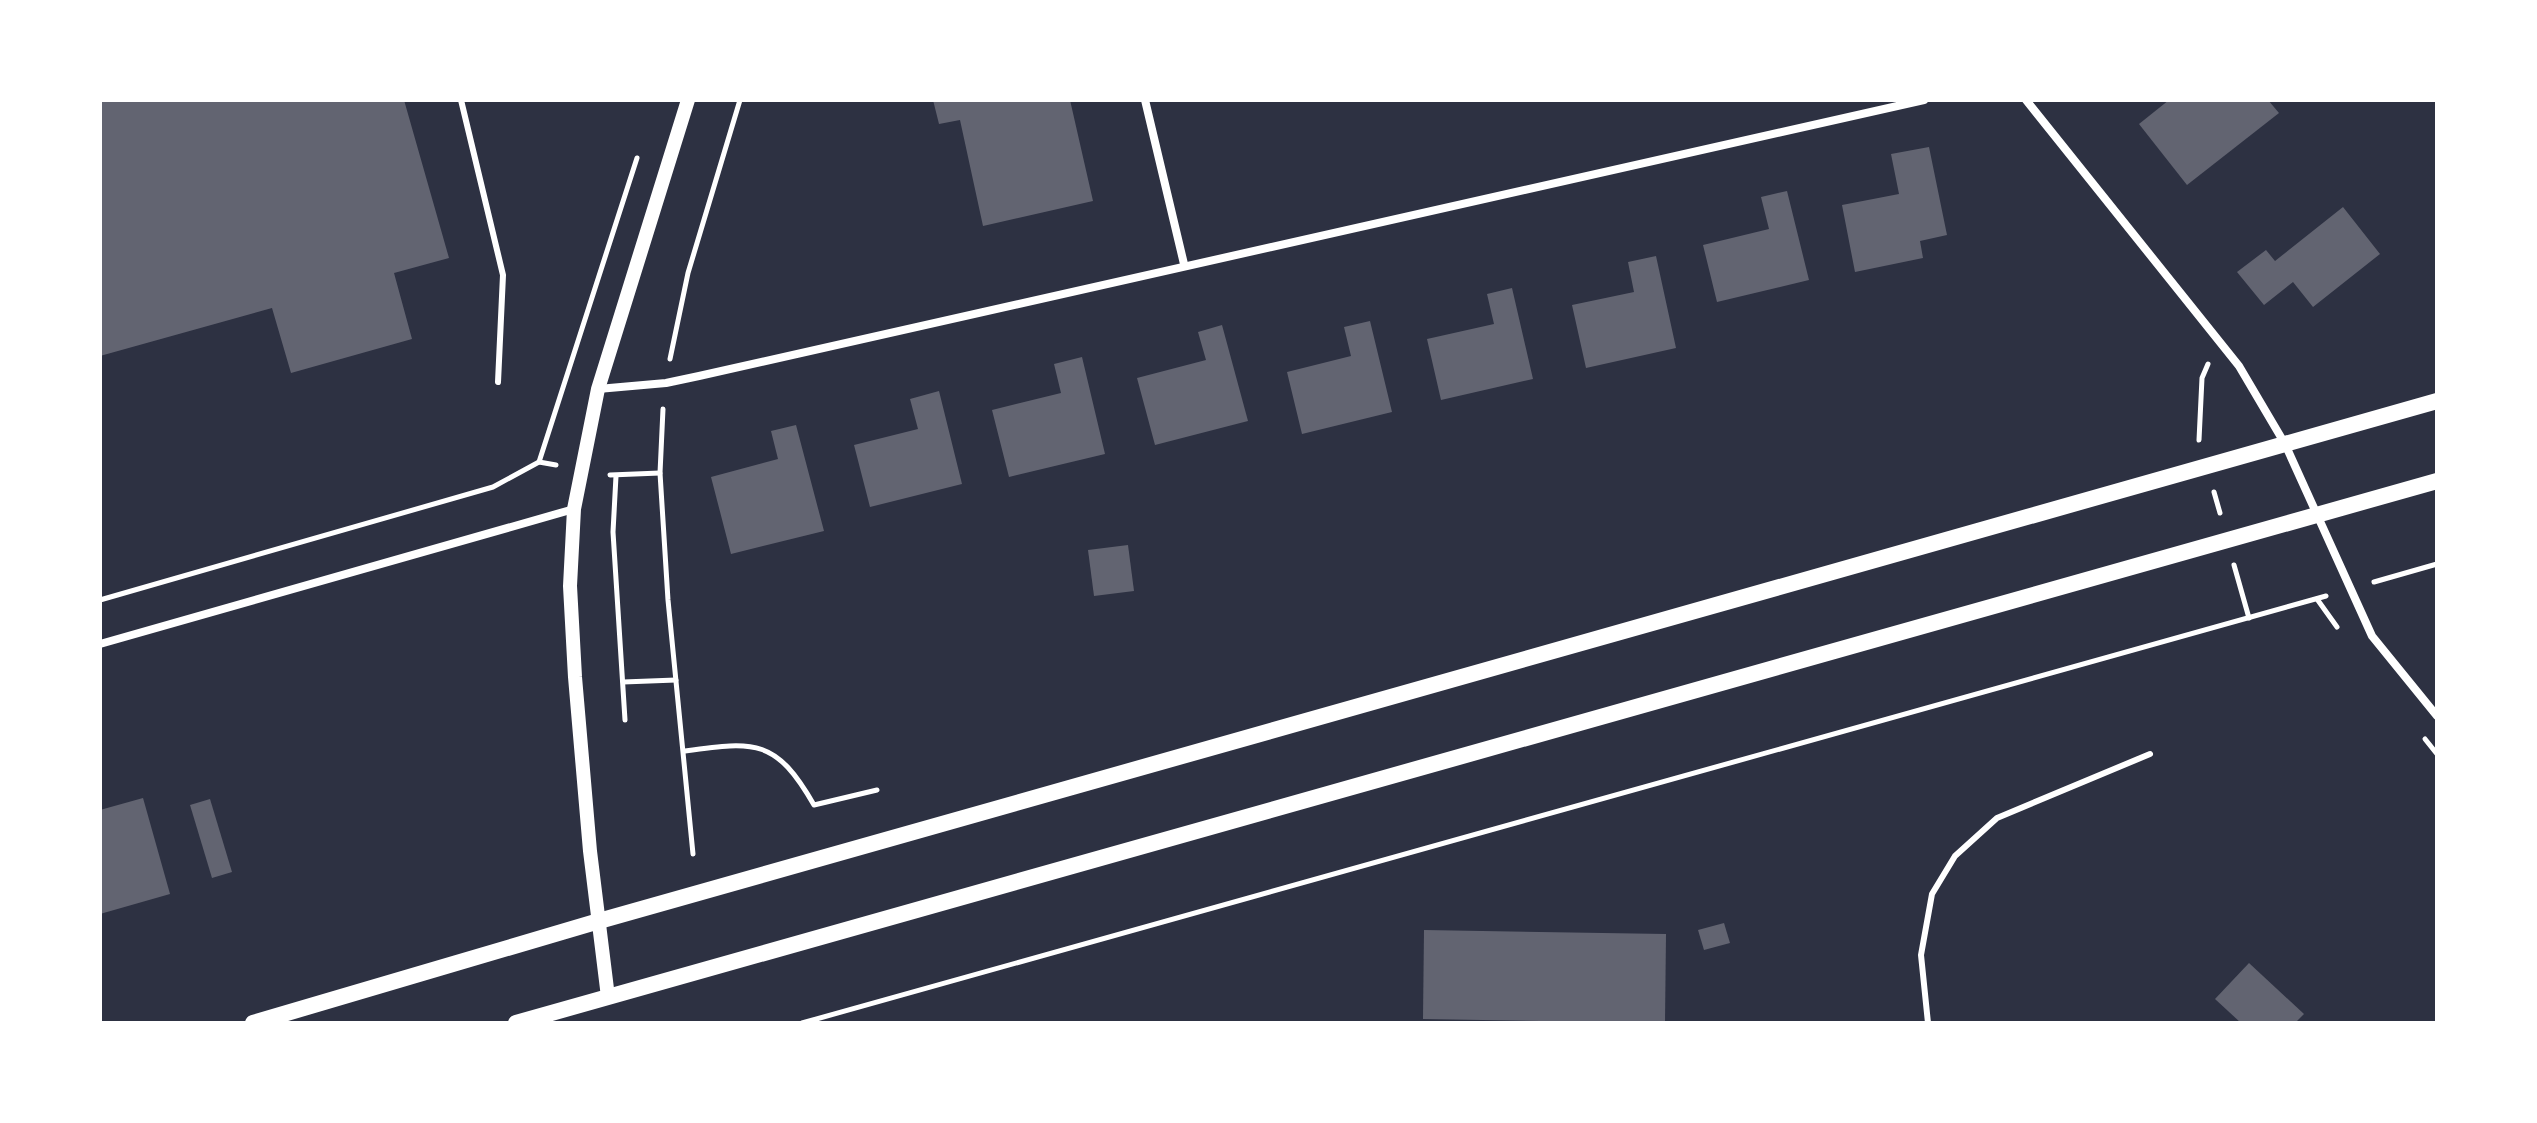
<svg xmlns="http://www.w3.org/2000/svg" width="2537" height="1123" viewBox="0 0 2537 1123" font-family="Literata,serif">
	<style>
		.building { fill: #626471 }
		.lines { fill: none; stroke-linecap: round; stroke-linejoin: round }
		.path { stroke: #fff; stroke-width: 5 }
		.service { stroke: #fff; stroke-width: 6 }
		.minor { stroke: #fff; stroke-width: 8 }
		.tertiary { stroke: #fff; stroke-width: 14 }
		.secondary { stroke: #fff; stroke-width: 16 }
	</style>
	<rect width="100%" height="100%" fill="#2d3142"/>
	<g class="building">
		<path d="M 100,100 L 404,100 L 449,258 L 394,273 L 412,339 L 291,373 L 272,308 L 100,356 Z"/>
		<path d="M 933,100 L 1070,100 L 1093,201 L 983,226 L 960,120 L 939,124 Z"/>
		<path d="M 2169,100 L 2268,100 L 2279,113 L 2187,185 L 2139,124 Z"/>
		<path d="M 1929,147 L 1947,235 L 1920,241 L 1923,258 L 1855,272 L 1842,205 L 1899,194 L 1891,154 Z"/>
		<path d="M 1787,191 L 1809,280 L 1717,302 L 1703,245 L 1769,229 L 1761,197 Z"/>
		<path d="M 2343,207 L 2380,254 L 2313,307 L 2293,282 L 2264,305 L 2237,272 L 2266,250 L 2275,261 Z"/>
		<path d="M 1656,256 L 1676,348 L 1586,368 L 1572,305 L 1634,292 L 1628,262 Z"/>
		<path d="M 1512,288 L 1533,379 L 1441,400 L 1427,339 L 1494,324 L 1487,294 Z"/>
		<path d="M 1370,321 L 1392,412 L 1302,434 L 1287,372 L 1351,356 L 1344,327 Z"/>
		<path d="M 1222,325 L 1248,421 L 1155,445 L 1137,378 L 1206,360 L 1198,332 Z"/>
		<path d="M 1082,357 L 1105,454 L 1009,477 L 992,410 L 1061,393 L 1054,364 Z"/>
		<path d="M 939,391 L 962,484 L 870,507 L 854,445 L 918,429 L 910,399 Z"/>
		<path d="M 796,425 L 824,531 L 731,554 L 711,477 L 778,459 L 771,431 Z"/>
		<path d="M 1128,545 L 1134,591 L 1094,596 L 1088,550 Z"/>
		<path d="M 143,798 L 170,894 L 100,914 L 100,810 Z"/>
		<path d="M 210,799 L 232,872 L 212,878 L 190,805 Z"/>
		<path d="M 1724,923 L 1730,943 L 1704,950 L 1698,930 Z"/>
		<path d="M 1424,930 L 1666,934 L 1665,1023 L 1423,1019 Z"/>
		<path d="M 2249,963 L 2304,1014 L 2295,1023 L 2241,1023 L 2215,999 Z"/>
	</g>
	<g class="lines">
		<g class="path">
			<path d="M 670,359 L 688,273 L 740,100"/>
			<path d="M 663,409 L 660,473 L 668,600 L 693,854"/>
			<path d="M 2199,440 L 2202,378 L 2208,364"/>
			<path d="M 539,462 L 637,158"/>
			<path d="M 610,475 L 660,473"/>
			<path d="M 616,476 L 613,532 L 625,720"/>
			<path d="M 2214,492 L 2220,513"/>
			<path d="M 2234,565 L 2249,618"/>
			<path d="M 2374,582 L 2437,564"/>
			<path d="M 2317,599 L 2337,627"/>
			<path d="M 100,600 L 493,487 L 539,462 L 556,465"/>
			<path d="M 623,682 L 676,680"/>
			<path d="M 2425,739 L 2437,754"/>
			<path d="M 685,751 C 756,741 776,739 814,805 L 877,790"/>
			<path d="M 802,1023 L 2326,596"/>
		</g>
		<g class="service">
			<path d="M 461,100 L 503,275 L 498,382"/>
			<path d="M 1928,1023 L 1921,955 L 1932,894 L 1955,856 L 1997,818 L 2150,754"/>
		</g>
		<g class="minor">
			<path d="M 1145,100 L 1184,264"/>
			<path d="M 2026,100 L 2239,366 L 2285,444 L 2372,636 L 2437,716"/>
			<path d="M 598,389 L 666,383 L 699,376 L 1924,100"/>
			<path d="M 100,644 L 574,509"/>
		</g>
		<path class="tertiary" d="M 608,997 L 590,851 L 575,677 L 570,586 L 574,509 L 598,389 L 688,100"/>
		<g class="secondary">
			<path d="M 253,1023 L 599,921 L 2437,401"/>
			<path d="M 516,1023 L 2437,481"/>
		</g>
	</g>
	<rect width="2537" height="1123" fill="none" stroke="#ffffff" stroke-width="204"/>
</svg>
